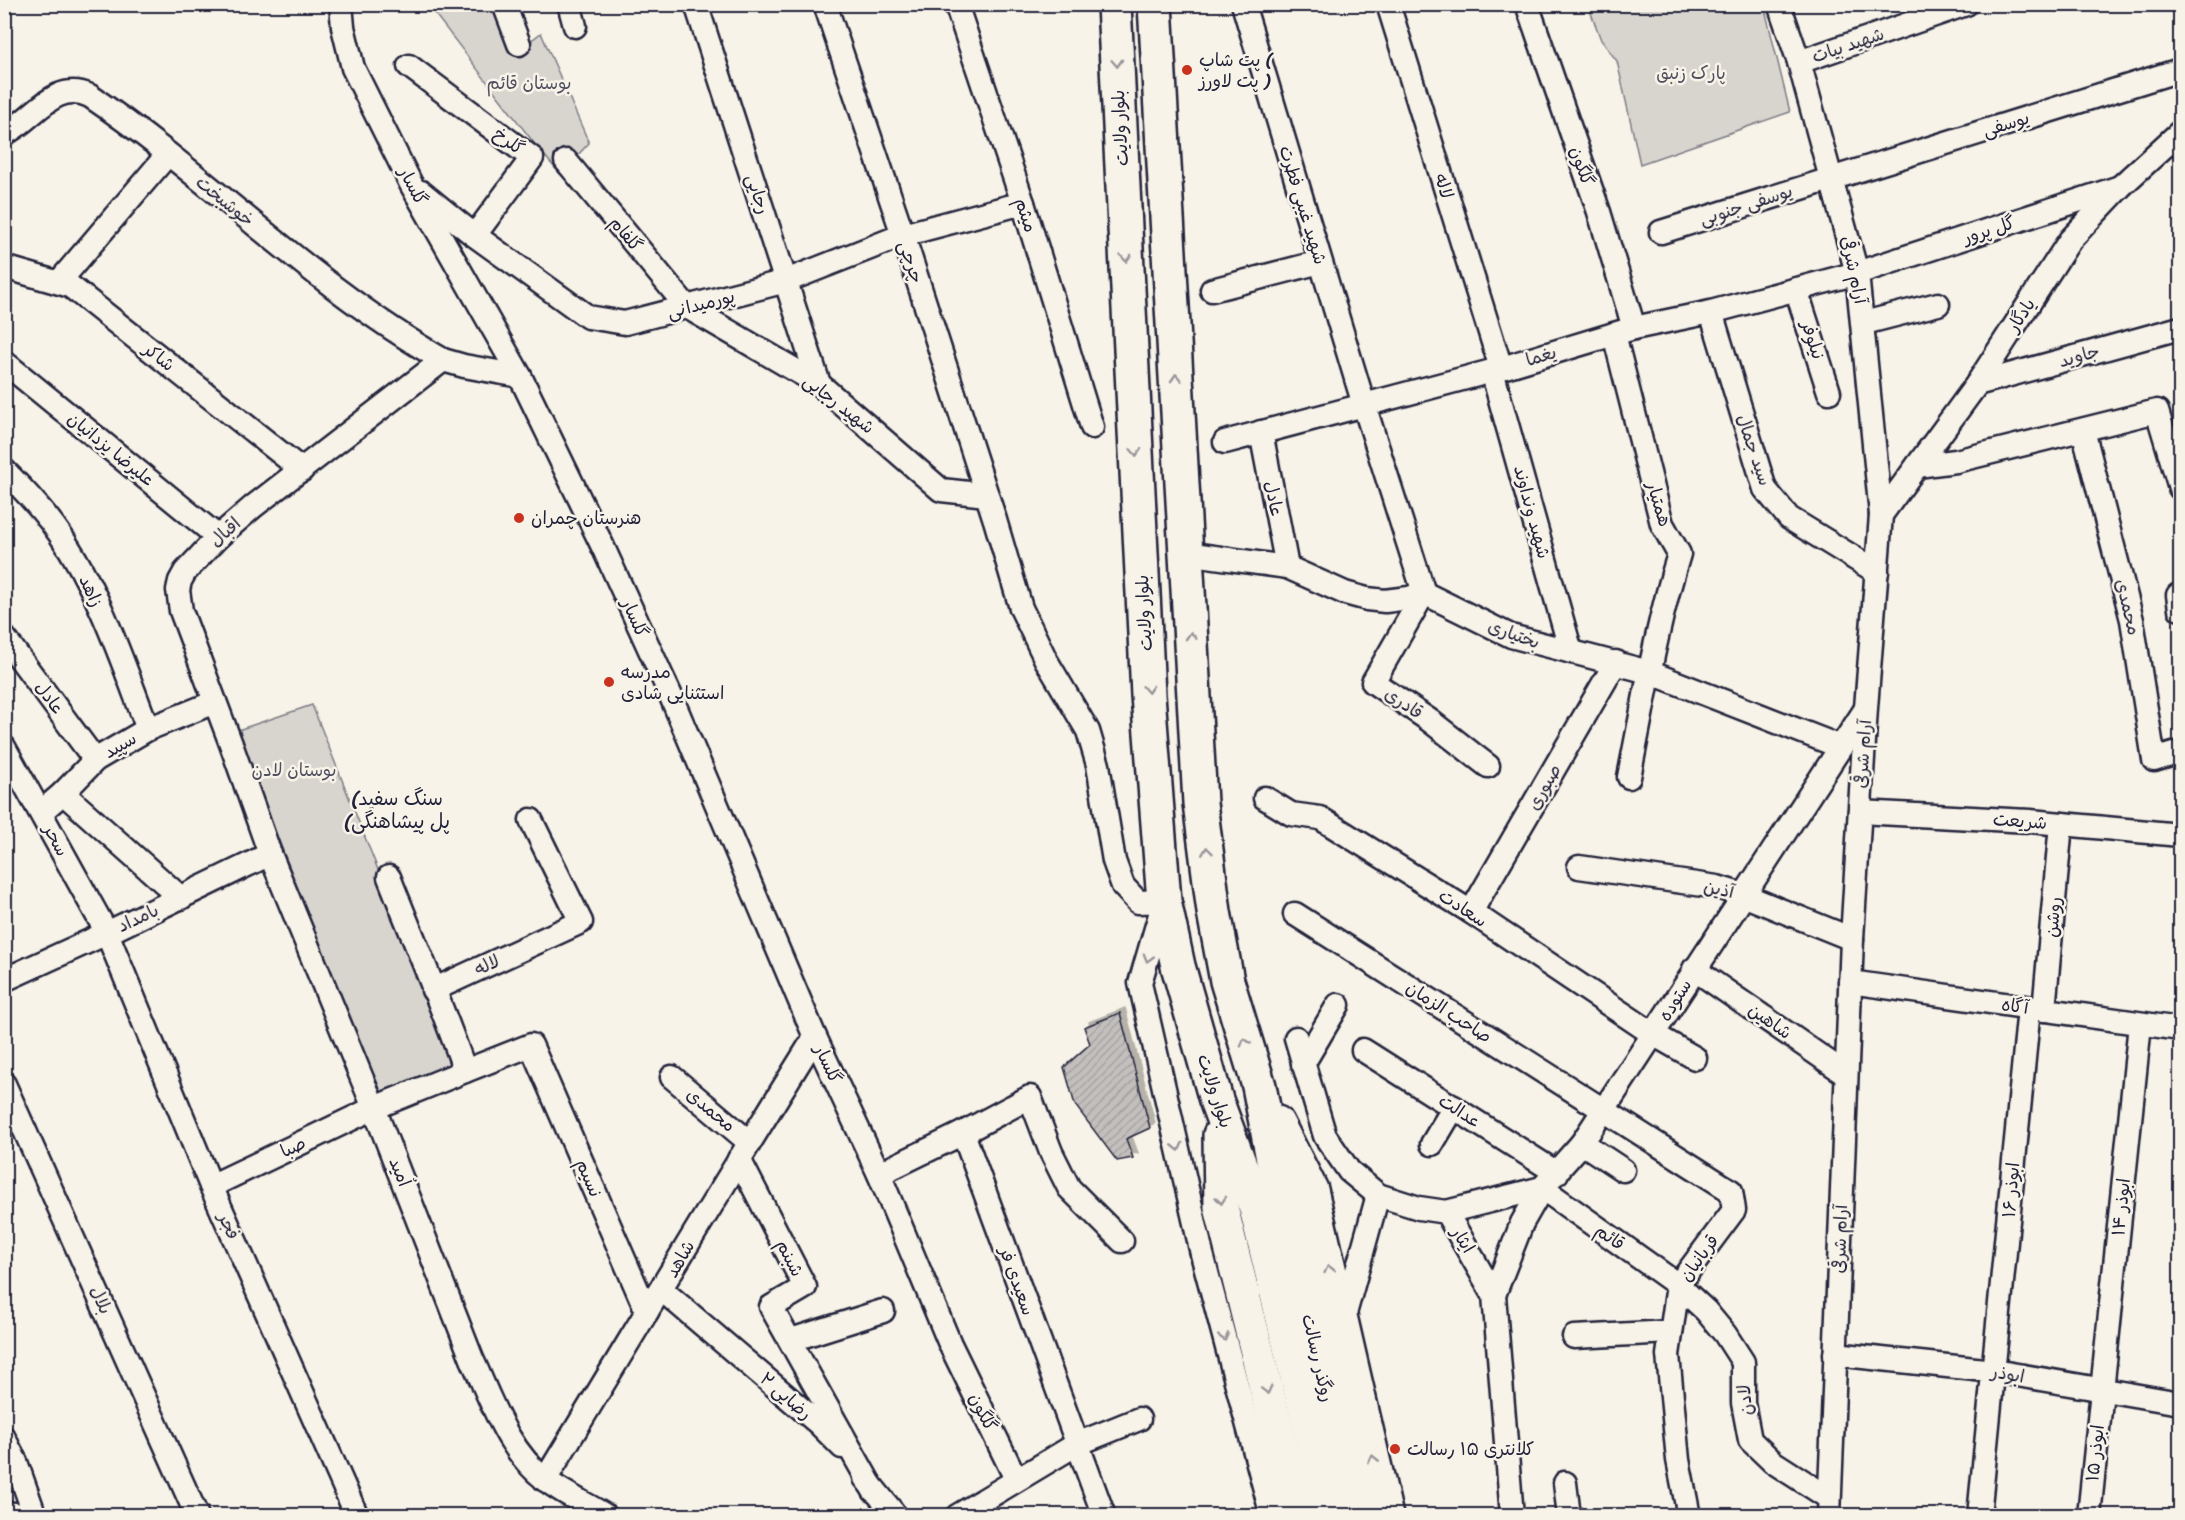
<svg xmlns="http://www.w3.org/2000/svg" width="2185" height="1520" viewBox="0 0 2185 1520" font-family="Sriracha,'Playpen Sans Arabic',sans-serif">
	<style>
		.green { fill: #d8d5cf; stroke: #7d7c85; stroke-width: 1.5 }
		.building { fill: url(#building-hatch); stroke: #22223b; stroke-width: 1.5; filter: url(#shadow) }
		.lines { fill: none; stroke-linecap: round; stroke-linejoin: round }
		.minor-casing { stroke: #22223b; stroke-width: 27 }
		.highway-casing { stroke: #22223b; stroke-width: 38 }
		.minor { stroke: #f7f3e8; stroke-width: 22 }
		.highway { stroke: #f7f3e8; stroke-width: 33 }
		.oneway { stroke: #97959a }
		.poi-dot { fill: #c8321e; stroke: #f7f3e8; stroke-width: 2 }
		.labels { text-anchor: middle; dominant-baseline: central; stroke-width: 5; stroke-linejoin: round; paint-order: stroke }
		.street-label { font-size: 18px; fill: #22223b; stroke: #f7f3e8 }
		.poi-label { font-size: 18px; fill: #22223b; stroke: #f7f3e8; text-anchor: start }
		.park-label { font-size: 18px; fill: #504f60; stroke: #f7f3e8 }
		.neighbourhood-label { font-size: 20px; fill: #22223b; stroke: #f7f3e8 }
	</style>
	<defs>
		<pattern id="building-hatch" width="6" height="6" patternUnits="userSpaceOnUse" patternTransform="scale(1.5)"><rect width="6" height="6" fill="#c2bfbd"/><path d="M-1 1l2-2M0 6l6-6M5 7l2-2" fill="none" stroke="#a6a4a3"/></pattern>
		<filter id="shadow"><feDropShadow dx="5" dy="-5" stdDeviation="0" flood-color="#0004"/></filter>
	</defs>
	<rect width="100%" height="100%" fill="#f7f3e8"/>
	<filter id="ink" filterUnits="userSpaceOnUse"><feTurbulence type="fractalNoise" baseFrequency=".0167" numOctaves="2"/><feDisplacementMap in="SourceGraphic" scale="12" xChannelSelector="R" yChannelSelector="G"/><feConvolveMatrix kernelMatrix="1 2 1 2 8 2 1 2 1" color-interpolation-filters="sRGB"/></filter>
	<g filter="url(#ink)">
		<g class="green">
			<path d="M 428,5 L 495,5 L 513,54 L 541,33 L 589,143 L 560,174 L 534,143 Z"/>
			<path d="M 1588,5 L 1764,5 L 1790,112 L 1640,164 L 1617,61 L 1601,40 Z"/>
			<path d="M 312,705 L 457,1067 L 381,1096 L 235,731 Z"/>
		</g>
		<path class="building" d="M 1120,1013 L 1150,1128 L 1126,1139 L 1133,1158 L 1117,1161 L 1075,1105 L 1064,1067 L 1090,1044 L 1084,1027 Z"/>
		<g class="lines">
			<g class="minor-casing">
				<g id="minor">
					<path d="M 341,4 L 343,27 L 353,68 L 411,184 L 520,376 L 603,547 L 670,694 L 815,1037 L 879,1174 L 950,1344 L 1016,1479"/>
					<path d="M 504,4 L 519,44"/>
					<path d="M 569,4 L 575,26"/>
					<path d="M 696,4 L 819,384"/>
					<path d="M 825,4 L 903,235 L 995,520 L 1021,608 L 1046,660 L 1088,731 L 1098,765 L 1114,861 L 1123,886 L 1138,902 L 1164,901 L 1140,983 L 1202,1254 L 1272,1516"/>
					<path d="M 956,4 L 1023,203 L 1092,427"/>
					<path d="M 1243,4 L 1364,405 L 1424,593 L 1373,682 L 1429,720 L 1488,766"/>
					<path d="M 1388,4 L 1501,368"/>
					<path d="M 1527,4 L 1599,212 L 1634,328"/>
					<path d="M 1779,4 L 1799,62 L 1857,273 L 1881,515 L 1866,708 L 1852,939 L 1829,1516"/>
					<path d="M 1799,62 L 1966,4"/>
					<path d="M 409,66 L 532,158 L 475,235"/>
					<path d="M 4,134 C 34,120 54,79 90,96 C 212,179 314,287 443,360"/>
					<path d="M 566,161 L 687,307 L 819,384 L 941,490 L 987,495"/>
					<path d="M 421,192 L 470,232 L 588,317 L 625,323 L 786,281 L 903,235 L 1023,203"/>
					<path d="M 1661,232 L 2180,70"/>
					<path d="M 4,267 L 70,286 L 302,470"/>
					<path d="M 59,282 L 168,154"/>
					<path d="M 1796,289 L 1829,392"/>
					<path d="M 1212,290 L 1320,262"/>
					<path d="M 1711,312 L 1765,489 L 1789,518 L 1877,572"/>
					<path d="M 1864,323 L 1938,304"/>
					<path d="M 1614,334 L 1662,524 L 1679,554 C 1656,627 1644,703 1629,777"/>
					<path d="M 4,362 L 218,537"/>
					<path d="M 1492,371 L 1571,652"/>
					<path d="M 520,376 L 464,366 L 443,360 L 254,506 L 218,537 L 185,572 L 180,581 L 178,590 L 181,611 L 231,744 L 270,854 L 374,1108 L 472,1359 C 491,1400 508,1452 546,1480 C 564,1494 587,1504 606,1516"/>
					<path d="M 1977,384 L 2180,328"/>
					<path d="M 2083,430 L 2132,620 L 2154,760 L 2180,752"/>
					<path d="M 1261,432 L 1287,567"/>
					<path d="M 1225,442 L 1492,371 L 1634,328 L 1711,312 L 1857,273 L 2120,187"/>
					<path d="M 1917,466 L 1956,461 L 2157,411 L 2180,488"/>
					<path d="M 4,470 C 24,490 43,510 59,533 C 99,590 123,664 148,729"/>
					<path d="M 1881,515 L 1977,384 L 2070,240 L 2120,187 L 2180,132"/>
					<path d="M 1186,553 L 1287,567 L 1345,593 L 1367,599 L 1385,601 L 1409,598 L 1424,593 L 1511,636 L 1649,672 L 1841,747"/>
					<path d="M 2178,595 L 2180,609"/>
					<path d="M 4,637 L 95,760"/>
					<path d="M 4,747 L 107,933 L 211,1186 L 357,1516"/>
					<path d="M 63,793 L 181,898"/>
					<path d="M 1265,798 L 1291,814 L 1320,818 L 1471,912 L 1653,1034 L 1695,1058"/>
					<path d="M 41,812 L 63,793 L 95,760 L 148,729 L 215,702"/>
					<path d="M 1860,812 L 2030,821 L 2180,835"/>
					<path d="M 1579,867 L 1717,887 L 1743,895 L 1852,939"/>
					<path d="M 389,877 C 414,941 442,1005 465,1071 L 531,1045 L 647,1312"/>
					<path d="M 1471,912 L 1616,662"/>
					<path d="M 1295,914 L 1731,1191 L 1734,1210 L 1678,1285 L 1668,1355 L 1678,1460 L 1689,1516"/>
					<path d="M 1694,969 L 1846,1074"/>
					<path d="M 4,980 L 107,933 L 270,854"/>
					<path d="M 1850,982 L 2180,1029"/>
					<path d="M 433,990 L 581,922 L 531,820"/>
					<path d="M 2044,1010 L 2061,824"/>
					<path d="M 1296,1038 L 1325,1136 L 1349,1171 L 1378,1195 L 1419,1208 L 1446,1212 L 1494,1295 L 1512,1516"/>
					<path d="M 1363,1050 L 1557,1173"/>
					<path d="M 1303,1064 L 1338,1005"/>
					<path d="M 672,1077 L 749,1142"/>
					<path d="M 4,1084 L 197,1516"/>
					<path d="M 963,1133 L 1030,1097 L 1051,1152 L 1069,1188 L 1122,1241"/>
					<path d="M 1582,1143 L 1623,1170"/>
					<path d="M 1432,1144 L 1454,1107"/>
					<path d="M 739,1159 L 805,1287 L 771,1307 L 874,1491"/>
					<path d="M 879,1174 L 963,1133 L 1104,1516"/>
					<path d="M 211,1186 L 374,1108 L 465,1071"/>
					<path d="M 1446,1212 L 1542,1188 L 1678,1285 L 1706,1311 L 1725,1334 L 1743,1362 L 1743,1403 L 1750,1440 L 1773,1462 L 1829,1498"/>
					<path d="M 662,1290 L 819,1424 L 842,1447"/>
					<path d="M 1494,1295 L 1522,1223 L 1542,1188 L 1582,1143 L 1865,710"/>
					<path d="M 1343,1321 L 1378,1195"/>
					<path d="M 1574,1337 L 1671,1332"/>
					<path d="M 791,1340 L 883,1311"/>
					<path d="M 1835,1354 L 1994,1371 L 2180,1403"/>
					<path d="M 4,1438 L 16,1462 L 35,1516"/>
					<path d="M 865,1478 L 896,1516"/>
					<path d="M 545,1480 C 635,1332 723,1184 815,1037"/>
					<path d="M 1565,1483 L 1569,1516"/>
					<path d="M 4,1513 L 34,1516"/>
					<path d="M 957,1516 L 1077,1444 L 1139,1419"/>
					<path d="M 1979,1516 L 2029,1008"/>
					<path d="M 2089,1516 L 2140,1024"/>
				</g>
			</g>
			<g class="highway-casing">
				<g id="highway">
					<path d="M 1114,4 L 1148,695 L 1164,901 L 1178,966 L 1216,1100 L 1256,1208 L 1331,1516"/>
					<path d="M 1155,4 L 1200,803 L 1214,912 L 1227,981 L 1259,1086 L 1281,1201 L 1356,1516"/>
					<path d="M 1277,1123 L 1311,1190 L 1386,1516"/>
					<path d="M 1220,1135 L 1221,1207 L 1298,1516"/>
				</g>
			</g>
			<use href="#minor" class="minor"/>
			<use href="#highway" class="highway"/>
		</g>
		<defs><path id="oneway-chevron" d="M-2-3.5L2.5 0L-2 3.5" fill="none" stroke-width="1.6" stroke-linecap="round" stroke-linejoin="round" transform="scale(1.5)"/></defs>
		<g class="oneway">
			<use href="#oneway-chevron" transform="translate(1117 63) rotate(87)"/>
			<use href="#oneway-chevron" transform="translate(1126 258) rotate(87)"/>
			<use href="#oneway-chevron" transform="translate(1176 378) rotate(-93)"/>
			<use href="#oneway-chevron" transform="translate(1136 452) rotate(87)"/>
			<use href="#oneway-chevron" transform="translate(1191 636) rotate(-93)"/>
			<use href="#oneway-chevron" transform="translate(1148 689) rotate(87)"/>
			<use href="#oneway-chevron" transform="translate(1207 851) rotate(-97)"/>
			<use href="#oneway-chevron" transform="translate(1148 958) rotate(106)"/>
			<use href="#oneway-chevron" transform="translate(1245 1042) rotate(-107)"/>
			<use href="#oneway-chevron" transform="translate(1178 1147) rotate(77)"/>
			<use href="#oneway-chevron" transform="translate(1221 1200) rotate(86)"/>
			<use href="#oneway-chevron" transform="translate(1329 1269) rotate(-103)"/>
			<use href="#oneway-chevron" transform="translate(1224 1337) rotate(75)"/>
			<use href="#oneway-chevron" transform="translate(1267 1390) rotate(76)"/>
			<use href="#oneway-chevron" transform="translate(1373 1459) rotate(-103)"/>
		</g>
	</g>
	<g class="poi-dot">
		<circle cx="1187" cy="70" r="6"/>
		<circle cx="519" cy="518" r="6"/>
		<circle cx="609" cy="682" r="6"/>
		<circle cx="1395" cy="1449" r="6"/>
	</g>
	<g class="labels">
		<g class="street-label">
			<text transform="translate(1848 45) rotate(-19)">شهید بیات</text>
			<text transform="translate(2006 124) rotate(-17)">یوسفی</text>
			<text transform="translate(1120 128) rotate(-93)">بلوار ولایت</text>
			<text transform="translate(509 141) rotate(37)">گلرخ</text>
			<text transform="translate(1582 166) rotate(71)">گلگون</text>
			<text transform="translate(413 186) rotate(62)">گلسار</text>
			<text transform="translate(1444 186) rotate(73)">لاله</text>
			<text transform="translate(758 194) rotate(72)">رجایی</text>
			<text transform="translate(225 201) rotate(39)">خوشبخت</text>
			<text transform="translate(1303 205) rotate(73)">شهید غیبی فطرت</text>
			<text transform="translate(1746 205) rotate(-18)">یوسفی جنوبی</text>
			<text transform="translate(1026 215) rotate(72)">میثم</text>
			<text transform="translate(1989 230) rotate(-18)">گل پرور</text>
			<text transform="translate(626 234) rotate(50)">گلفام</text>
			<text transform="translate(911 262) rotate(72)">چرچی</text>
			<text transform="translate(1854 270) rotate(78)">آرام شرقی</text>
			<text transform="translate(701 304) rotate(-14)">پورمیدانی</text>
			<text transform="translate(2021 315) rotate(-57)">یادگار</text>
			<text transform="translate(1813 340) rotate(72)">نیلوفر</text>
			<text transform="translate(1541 356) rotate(-17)">یغما</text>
			<text transform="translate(2079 356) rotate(-16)">جاوید</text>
			<text transform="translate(159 357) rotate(38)">شاکر</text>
			<text transform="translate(839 404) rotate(38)">شهید رجایی</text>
			<text transform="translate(111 449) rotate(39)">علیرضا یزدانیان</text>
			<text transform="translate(1754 450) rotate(71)">سید جمال</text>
			<text transform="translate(1274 499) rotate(79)">عادل</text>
			<text transform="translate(1659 504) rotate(73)">همتیار</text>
			<text transform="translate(1532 512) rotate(75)">شهید ونداوند</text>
			<text transform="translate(225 532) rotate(-42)">اقبال</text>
			<text transform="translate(91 591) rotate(65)">زاهد</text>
			<text transform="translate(2128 607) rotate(77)">محمدی</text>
			<text transform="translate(1144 613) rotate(-93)">بلوار ولایت</text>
			<text transform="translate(635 618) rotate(66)">گلسار</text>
			<text transform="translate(1514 634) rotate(20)">بختیاری</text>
			<text transform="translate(50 698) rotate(54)">عادل</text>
			<text transform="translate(1404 703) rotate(34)">قادری</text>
			<text transform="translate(120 745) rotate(-30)">سپید</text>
			<text transform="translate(1863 754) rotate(-86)">آرام شرقی</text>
			<text transform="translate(1544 787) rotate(-60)">صبوری</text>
			<text transform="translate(2020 821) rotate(4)">شریعت</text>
			<text transform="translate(56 840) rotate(62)">سحر</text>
			<text transform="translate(1719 889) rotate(13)">آذین</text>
			<text transform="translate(1463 908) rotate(33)">سعادت</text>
			<text transform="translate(2053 917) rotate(-85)">روشن</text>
			<text transform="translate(138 918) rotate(-25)">بامداد</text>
			<text transform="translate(487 965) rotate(-24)">لاله</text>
			<text transform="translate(1675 1000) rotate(-58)">ستوده</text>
			<text transform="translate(2015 1006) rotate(8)">آگاه</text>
			<text transform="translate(1449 1012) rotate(33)">صاحب الزمان</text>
			<text transform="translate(1770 1021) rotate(35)">شاهین</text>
			<text transform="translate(828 1064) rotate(65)">گلسار</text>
			<text transform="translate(1215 1091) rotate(72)">بلوار ولایت</text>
			<text transform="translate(711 1110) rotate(40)">محمدی</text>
			<text transform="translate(1460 1111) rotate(32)">عدالت</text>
			<text transform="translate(293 1147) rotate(-25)">صبا</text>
			<text transform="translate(400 1172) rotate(68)">اُمید</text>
			<text transform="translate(589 1178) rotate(67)">نسیم</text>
			<text transform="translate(2011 1190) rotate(-85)">ابوذر ۱۶</text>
			<text transform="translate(2121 1207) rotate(-84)">ابوذر ۱۴</text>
			<text transform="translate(229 1226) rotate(66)">فجر</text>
			<text transform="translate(1610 1237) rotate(35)">قائم</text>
			<text transform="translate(1840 1239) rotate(-88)">آرام شرقی</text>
			<text transform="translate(1463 1240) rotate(58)">ایثار</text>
			<text transform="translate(790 1258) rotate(63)">شبنم</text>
			<text transform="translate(1699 1258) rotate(-54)">قربانیان</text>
			<text transform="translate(680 1259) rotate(-60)">شاهد</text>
			<text transform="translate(1017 1281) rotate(70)">سعیدی فر</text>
			<text transform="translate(101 1300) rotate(66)">بلال</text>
			<text transform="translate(1318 1358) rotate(77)">روگذر رسالت</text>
			<text transform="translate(2008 1374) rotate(10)">ابوذر</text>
			<text transform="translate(786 1396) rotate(41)">رضایی ۲</text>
			<text transform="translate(1745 1400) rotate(-95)">لادن</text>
			<text transform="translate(983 1412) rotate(64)">گلگون</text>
			<text transform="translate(2095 1453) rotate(-84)">ابوذر ۱۵</text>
		</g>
		<g class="poi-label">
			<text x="1199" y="60">پت شاپ (<tspan x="1199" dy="21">پت لاورز )</tspan></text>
			<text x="531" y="518">هنرستان چمران</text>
			<text x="621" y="672">مدرسه<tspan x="621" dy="21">استثنایی شادی</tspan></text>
			<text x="1407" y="1449">کلانتری ۱۵ رسالت</text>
		</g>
		<g class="park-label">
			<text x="1691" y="73">پارک زنبق</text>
			<text x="529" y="83">بوستان قائم</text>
			<text x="294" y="770">بوستان لادن</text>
		</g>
		<g class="neighbourhood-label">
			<text x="397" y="798">(سنگ سفید<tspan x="397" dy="23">(پل پیشاهنگی</tspan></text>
		</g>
	</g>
	<rect width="2185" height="1520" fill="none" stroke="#f7f3e8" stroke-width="24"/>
	<rect x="12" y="12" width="2161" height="1496" fill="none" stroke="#22223b" stroke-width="2" filter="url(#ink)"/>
</svg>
